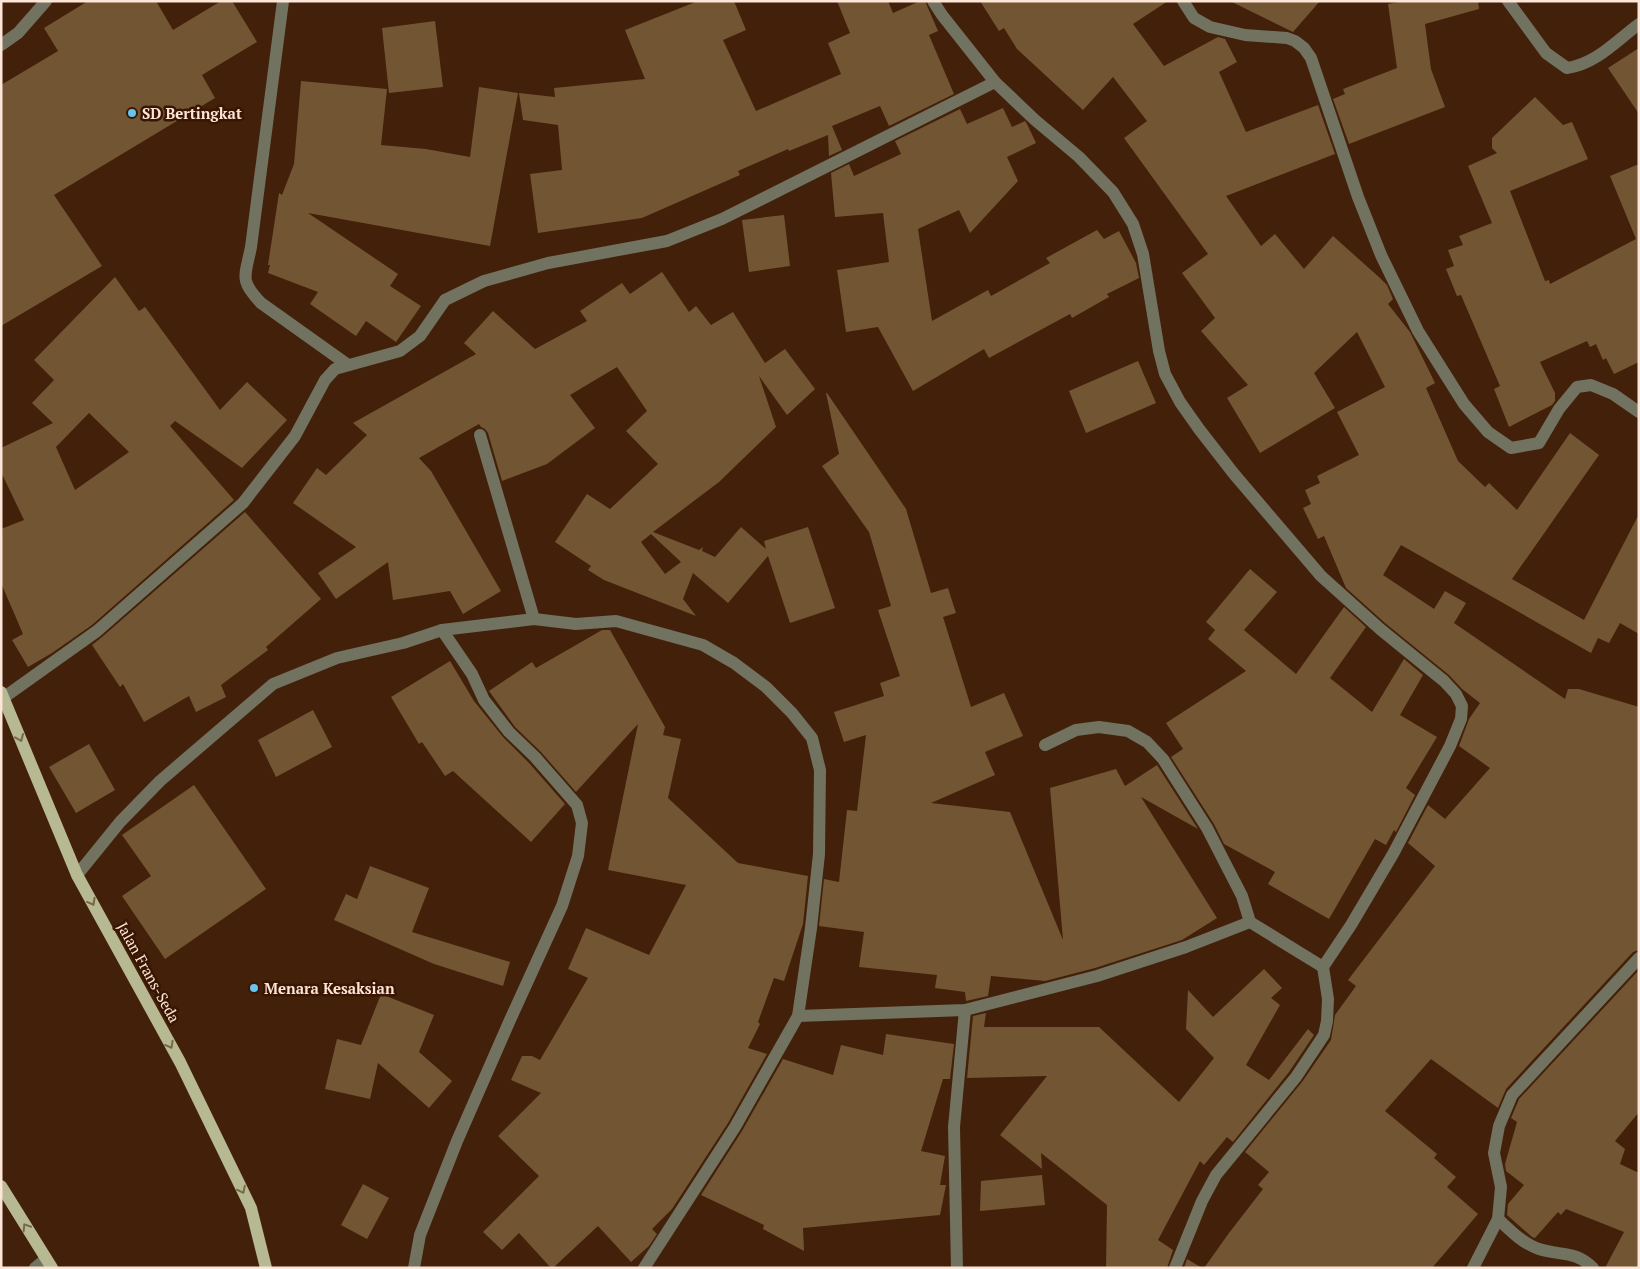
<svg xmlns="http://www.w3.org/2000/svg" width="1640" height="1269" viewBox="0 0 1640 1269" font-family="'PT Serif',serif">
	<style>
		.building { fill: #725532; fill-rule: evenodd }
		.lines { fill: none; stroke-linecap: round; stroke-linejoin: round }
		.minor { stroke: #71725f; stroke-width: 12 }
		.major { stroke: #b7b992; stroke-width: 12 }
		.oneway { stroke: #78684a }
		.poi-dot { fill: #66c4ef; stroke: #381601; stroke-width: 2 }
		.labels { text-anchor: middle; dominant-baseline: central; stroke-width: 5; stroke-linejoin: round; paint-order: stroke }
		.poi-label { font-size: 15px; font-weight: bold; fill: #fde5d8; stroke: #381601; text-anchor: start }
		.street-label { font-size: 15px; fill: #fde5d8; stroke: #381601 }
	</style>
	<rect width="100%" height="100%" fill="#432009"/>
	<g class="building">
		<path d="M 88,1 L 156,1 L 173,30 L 221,1 L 232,1 L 257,42 L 202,75 L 215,98 L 54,195 L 102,266 L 1,326 L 1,85 L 58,51 L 44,28 Z"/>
		<path d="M 698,1 L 734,1 L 746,30 L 723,40 L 756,111 L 841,74 L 828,43 L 850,33 L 837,1 L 888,1 L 893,13 L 920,1 L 925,1 L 938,31 L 929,35 L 954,94 L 889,126 L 880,106 L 832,126 L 842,150 L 829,156 L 828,135 L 789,151 L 788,149 L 738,171 L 740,175 L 642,218 L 538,233 L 530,174 L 562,170 L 558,125 L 523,120 L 519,93 L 555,97 L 554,88 L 645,79 L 625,30 Z"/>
		<path d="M 980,1 L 1168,1 L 1133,24 L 1164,66 L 1218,37 L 1225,39 L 1237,62 L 1219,72 L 1246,132 L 1318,105 L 1335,154 L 1226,196 L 1261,246 L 1275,234 L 1304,269 L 1333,236 L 1380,278 L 1387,285 L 1393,299 L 1388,304 L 1410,332 L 1435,383 L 1426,388 L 1458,461 L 1485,487 L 1489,483 L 1517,510 L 1570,433 L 1599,455 L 1512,579 L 1584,620 L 1639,514 L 1639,634 L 1620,623 L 1609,643 L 1598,638 L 1591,653 L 1401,545 L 1383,575 L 1434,609 L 1445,591 L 1466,603 L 1454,623 L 1565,699 L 1568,689 L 1579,689 L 1639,707 L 1639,950 L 1633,952 L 1506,1089 L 1498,1108 L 1431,1059 L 1385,1111 L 1437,1154 L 1434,1158 L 1456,1177 L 1447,1187 L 1478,1214 L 1432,1268 L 1204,1268 L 1229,1233 L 1263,1189 L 1258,1185 L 1269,1172 L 1245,1152 L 1302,1082 L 1331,1040 L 1335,1015 L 1356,986 L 1348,980 L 1435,866 L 1408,843 L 1428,805 L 1445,819 L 1490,768 L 1459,746 L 1469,719 L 1480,703 L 1462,689 L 1449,675 L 1385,623 L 1346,588 L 1324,536 L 1318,539 L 1303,508 L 1311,504 L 1305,490 L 1320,483 L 1317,476 L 1359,455 L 1337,412 L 1385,387 L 1357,332 L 1314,373 L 1335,408 L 1260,453 L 1227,398 L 1248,385 L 1201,331 L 1215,318 L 1182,273 L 1208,254 L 1124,138 L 1147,121 L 1113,77 L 1083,110 L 1017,49 L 1004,28 L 999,31 Z"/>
		<path d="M 1230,1 L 1320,1 L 1293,32 Z"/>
		<path d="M 1404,1 L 1478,1 L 1479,9 L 1425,24 L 1431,69 L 1445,107 L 1349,144 L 1333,99 L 1345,94 L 1343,89 L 1397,68 L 1388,4 Z"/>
		<path d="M 435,21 L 443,87 L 389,93 L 382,28 Z"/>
		<path d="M 1639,48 L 1639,114 L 1608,68 Z"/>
		<path d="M 301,81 L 387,89 L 381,145 L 426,149 L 470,157 L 479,87 L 518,93 L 490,246 L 308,213 L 398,274 L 390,286 L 421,306 L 396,342 L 366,321 L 356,336 L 310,304 L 318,292 L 268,273 L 270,265 L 268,265 L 279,193 L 282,195 L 294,164 Z"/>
		<path d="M 1535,97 L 1563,125 L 1572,122 L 1588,159 L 1510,191 L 1545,281 L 1549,280 L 1550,284 L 1636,239 L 1610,176 L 1639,164 L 1639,362 L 1614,374 L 1606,358 L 1603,360 L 1596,344 L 1590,347 L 1587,341 L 1540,362 L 1555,393 L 1555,401 L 1552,405 L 1509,427 L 1494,389 L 1500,386 L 1461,295 L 1457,296 L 1446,269 L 1454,266 L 1448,250 L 1463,245 L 1459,236 L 1492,223 L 1468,166 L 1497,153 L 1492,148 L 1492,138 Z"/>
		<path d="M 1003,108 L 1012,127 L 1025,121 L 1027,124 L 1036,143 L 1007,157 L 1018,181 L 970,233 L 959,210 L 918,229 L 932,321 L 988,290 L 991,296 L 1050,263 L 1046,258 L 1097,230 L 1104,239 L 1119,231 L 1136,263 L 1139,278 L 1107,294 L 1109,297 L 1072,318 L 1070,314 L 989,358 L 984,349 L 913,391 L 878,327 L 846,332 L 837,270 L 889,262 L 883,213 L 835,217 L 831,173 L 849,164 L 854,176 L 901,154 L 895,141 L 960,109 L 967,124 Z"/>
		<path d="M 784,215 L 790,266 L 749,272 L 742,220 Z"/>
		<path d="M 662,272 L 689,312 L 696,306 L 711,325 L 733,312 L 765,363 L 785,349 L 815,389 L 787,415 L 759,376 L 776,427 L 719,482 L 653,532 L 699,550 L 703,547 L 702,551 L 715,557 L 741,527 L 766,549 L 764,541 L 808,527 L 835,608 L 790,623 L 768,556 L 728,603 L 693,573 L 683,599 L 696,616 L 604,580 L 588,570 L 591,566 L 555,542 L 587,494 L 610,509 L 658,464 L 626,431 L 647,411 L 617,367 L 570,395 L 595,428 L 547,464 L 502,481 L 488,433 L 485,429 L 481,427 L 479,424 L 419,458 L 431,471 L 501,591 L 463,614 L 450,591 L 393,600 L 388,562 L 336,599 L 318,573 L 356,547 L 293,503 L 317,468 L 326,475 L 367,435 L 353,423 L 476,354 L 464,343 L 493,311 L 535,349 L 587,321 L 580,311 L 622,283 L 630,294 ZM 651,534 L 681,562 L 665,574 L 641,542 Z"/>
		<path d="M 115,277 L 139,311 L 145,307 L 220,410 L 247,382 L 287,420 L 242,468 L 175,421 L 170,426 L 234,500 L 92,625 L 52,653 L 28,667 L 12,640 L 23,634 L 1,583 L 1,529 L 24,520 L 1,472 L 1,448 L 53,423 L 32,403 L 54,380 L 34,360 ZM 89,413 L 129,452 L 75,490 L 56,447 Z"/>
		<path d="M 1138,361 L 1156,403 L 1086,433 L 1069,391 Z"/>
		<path d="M 826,393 L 827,393 L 906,509 L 931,593 L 948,588 L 956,613 L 943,617 L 971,707 L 1004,693 L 1023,736 L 985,752 L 995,775 L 931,803 L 1010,812 L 1063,940 L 1050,788 L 1116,769 L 1125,786 L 1157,765 L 1198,829 L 1141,797 L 1217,918 L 1182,940 L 1095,968 L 1045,981 L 991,976 L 988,996 L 966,1001 L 965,992 L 935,988 L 937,975 L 859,967 L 864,932 L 819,926 L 824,879 L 839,882 L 847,810 L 857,811 L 866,735 L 844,742 L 834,712 L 884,696 L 880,683 L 900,676 L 878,610 L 891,606 L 869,532 L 822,466 L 839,454 Z"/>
		<path d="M 245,512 L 321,599 L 266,647 L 268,650 L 221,685 L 226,697 L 196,712 L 189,696 L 144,722 L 123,684 L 120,687 L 92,645 L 102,637 Z"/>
		<path d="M 1250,569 L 1277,592 L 1244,630 L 1296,674 L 1344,607 L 1366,627 L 1330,678 L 1372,712 L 1404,659 L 1423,675 L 1400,715 L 1437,737 L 1406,788 L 1415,795 L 1396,832 L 1394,830 L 1386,845 L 1375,839 L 1329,919 L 1268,884 L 1275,872 L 1224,844 L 1214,824 L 1171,757 L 1183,749 L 1166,723 L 1246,671 L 1208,639 L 1215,630 L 1206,622 Z"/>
		<path d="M 602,630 L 610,630 L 665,727 L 663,735 L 681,739 L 668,798 L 738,863 L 808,876 L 803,924 L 784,981 L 774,978 L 758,1022 L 760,1024 L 748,1048 L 767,1054 L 728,1123 L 672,1209 L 652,1229 L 657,1234 L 649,1246 L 631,1262 L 598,1226 L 553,1268 L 551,1268 L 519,1233 L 502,1250 L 483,1232 L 539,1176 L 498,1136 L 541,1093 L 511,1080 L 522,1056 L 532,1056 L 540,1060 L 588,978 L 568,969 L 586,928 L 649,955 L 686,885 L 608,870 L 638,724 L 576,792 L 541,752 L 515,727 L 489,691 L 532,662 L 536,668 Z"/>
		<path d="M 450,661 L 474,701 L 503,737 L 529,763 L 565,804 L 531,842 L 453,771 L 445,776 L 422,742 L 419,744 L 391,697 Z"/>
		<path d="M 313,710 L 332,747 L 276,777 L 258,740 Z"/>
		<path d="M 89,744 L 115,790 L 76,813 L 49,767 Z"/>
		<path d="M 194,785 L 266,889 L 165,959 L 122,896 L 151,876 L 122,835 Z"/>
		<path d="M 370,866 L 429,888 L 412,932 L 510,962 L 503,986 L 434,964 L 334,920 L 346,894 L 357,899 Z"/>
		<path d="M 1264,969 L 1282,988 L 1271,998 L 1280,1005 L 1246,1065 L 1269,1080 L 1308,1029 L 1314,1035 L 1289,1072 L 1233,1142 L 1227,1137 L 1204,1165 L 1200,1161 L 1158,1240 L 1173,1250 L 1167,1268 L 1106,1268 L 1107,1205 L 1041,1153 L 1042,1169 L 1000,1135 L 1047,1076 L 967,1078 L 973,1016 L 986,1013 L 984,1027 L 1099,1027 L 1179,1102 L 1214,1058 L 1186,1029 L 1188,990 L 1213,1017 Z"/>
		<path d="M 1639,970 L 1639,1112 L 1615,1141 L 1625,1149 L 1620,1164 L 1639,1173 L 1639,1268 L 1605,1268 L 1624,1232 L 1566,1209 L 1561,1215 L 1558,1212 L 1535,1238 L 1532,1237 L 1507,1215 L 1508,1204 L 1524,1185 L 1506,1171 L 1505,1164 L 1517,1122 L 1511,1118 L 1519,1099 Z"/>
		<path d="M 381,994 L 434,1015 L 419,1052 L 452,1081 L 429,1108 L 378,1063 L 370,1099 L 325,1089 L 337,1039 L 361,1045 Z"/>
		<path d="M 886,1034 L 954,1044 L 950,1079 L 943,1079 L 921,1151 L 945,1156 L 940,1185 L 946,1185 L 940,1215 L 803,1228 L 804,1251 L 763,1229 L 764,1225 L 701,1195 L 742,1131 L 783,1059 L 833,1075 L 841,1045 L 883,1055 Z"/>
		<path d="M 1042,1175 L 1045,1205 L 980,1211 L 981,1181 Z"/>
		<path d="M 363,1184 L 389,1198 L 367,1239 L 341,1225 Z"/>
		<path d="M 1187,1259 L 1202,1268 L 1184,1268 Z"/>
	</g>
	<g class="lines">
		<g class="minor">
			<path d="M 283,1 L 251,247 C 245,277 239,280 261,303 L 348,365"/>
			<path d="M 933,1 L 942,15 L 995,82 L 1035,120 L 1079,157 L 1113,192 L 1133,224 L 1143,254 L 1159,351 L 1165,374 L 1180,402 L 1199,429 L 1234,474 L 1321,576 L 1380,629 L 1444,681 L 1456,694 L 1462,706 L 1461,719 L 1450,746 L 1393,854 L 1351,925 L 1323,967 L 1328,999 L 1327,1021 L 1324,1035 L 1296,1077 L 1216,1175 L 1202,1201 L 1175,1268"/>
			<path d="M 1183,1 L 1194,18 L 1210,27 L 1245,35 L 1287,38 L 1295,41 L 1304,48 L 1311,58 L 1358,197 L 1381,255 L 1418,331 L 1464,404 L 1488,432 L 1511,448 L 1539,443 L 1559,409 L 1577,387 L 1591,385 L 1613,394 L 1639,412"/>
			<path d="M 1508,1 L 1546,53 L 1567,68 C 1596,64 1616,41 1639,24"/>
			<path d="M 1,45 L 18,33 L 46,1"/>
			<path d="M 480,435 L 534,619"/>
			<path d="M 3,698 L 97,631 L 243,503 L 295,436 L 325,380 L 335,369 L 400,351 L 420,336 L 445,300 L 484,281 L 548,263 L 667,241 L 722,219 L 995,82"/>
			<path d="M 1045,745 L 1076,730 L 1099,727 L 1128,731 L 1147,742 L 1163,759 L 1207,828 L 1242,896 L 1250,922"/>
			<path d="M 77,875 L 120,822 L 160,781 L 273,684 L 337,658 L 403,643 L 442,630 L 534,619 L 576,624 L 616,621 L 703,645 L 734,663 L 766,687 L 792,713 L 812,738 L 820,770 L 819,854 L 811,928 L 798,1016 L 735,1127 L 644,1268"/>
			<path d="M 798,1016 L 965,1010 L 1097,976 L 1186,947 L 1250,922 L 1323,967"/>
			<path d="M 1498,1219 C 1510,1230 1523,1244 1539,1249 C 1560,1256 1575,1250 1593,1268"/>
			<path d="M 35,1268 L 46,1259"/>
			<path d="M 414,1268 L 420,1235 L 457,1141 L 510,1020 L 562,906 L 578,856 L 582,823 L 577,805 L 535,757 L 509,732 L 484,700 L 472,674 L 442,630"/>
			<path d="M 957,1268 L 954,1127 L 965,1010"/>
			<path d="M 1473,1268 L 1498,1219 L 1501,1187 L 1494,1153 L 1499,1126 L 1512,1095 L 1639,958"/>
		</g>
		<g class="major">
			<path d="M 1,692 L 77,875 L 180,1062 L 251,1208 L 266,1268"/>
			<path d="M 1,1186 L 52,1268"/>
		</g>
	</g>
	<defs><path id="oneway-chevron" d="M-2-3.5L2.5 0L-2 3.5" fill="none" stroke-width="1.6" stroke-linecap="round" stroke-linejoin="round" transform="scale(1.25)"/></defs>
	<g class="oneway">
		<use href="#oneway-chevron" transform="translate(20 738) rotate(67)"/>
		<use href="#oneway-chevron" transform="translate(92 902) rotate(61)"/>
		<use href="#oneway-chevron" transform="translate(170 1045) rotate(61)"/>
		<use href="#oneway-chevron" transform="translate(242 1190) rotate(64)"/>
		<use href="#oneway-chevron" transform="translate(26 1227) rotate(-122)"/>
	</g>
	<g class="poi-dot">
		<circle cx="132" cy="113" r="5"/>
		<circle cx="254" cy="988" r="5"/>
	</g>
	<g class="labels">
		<g class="poi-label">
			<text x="142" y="113">SD Bertingkat</text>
			<text x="264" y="988">Menara Kesaksian</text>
		</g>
		<g class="street-label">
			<text transform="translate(149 972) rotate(61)">Jalan Frans-Seda</text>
		</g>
	</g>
	<rect width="1640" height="1269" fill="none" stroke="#fde5d8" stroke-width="5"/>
</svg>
